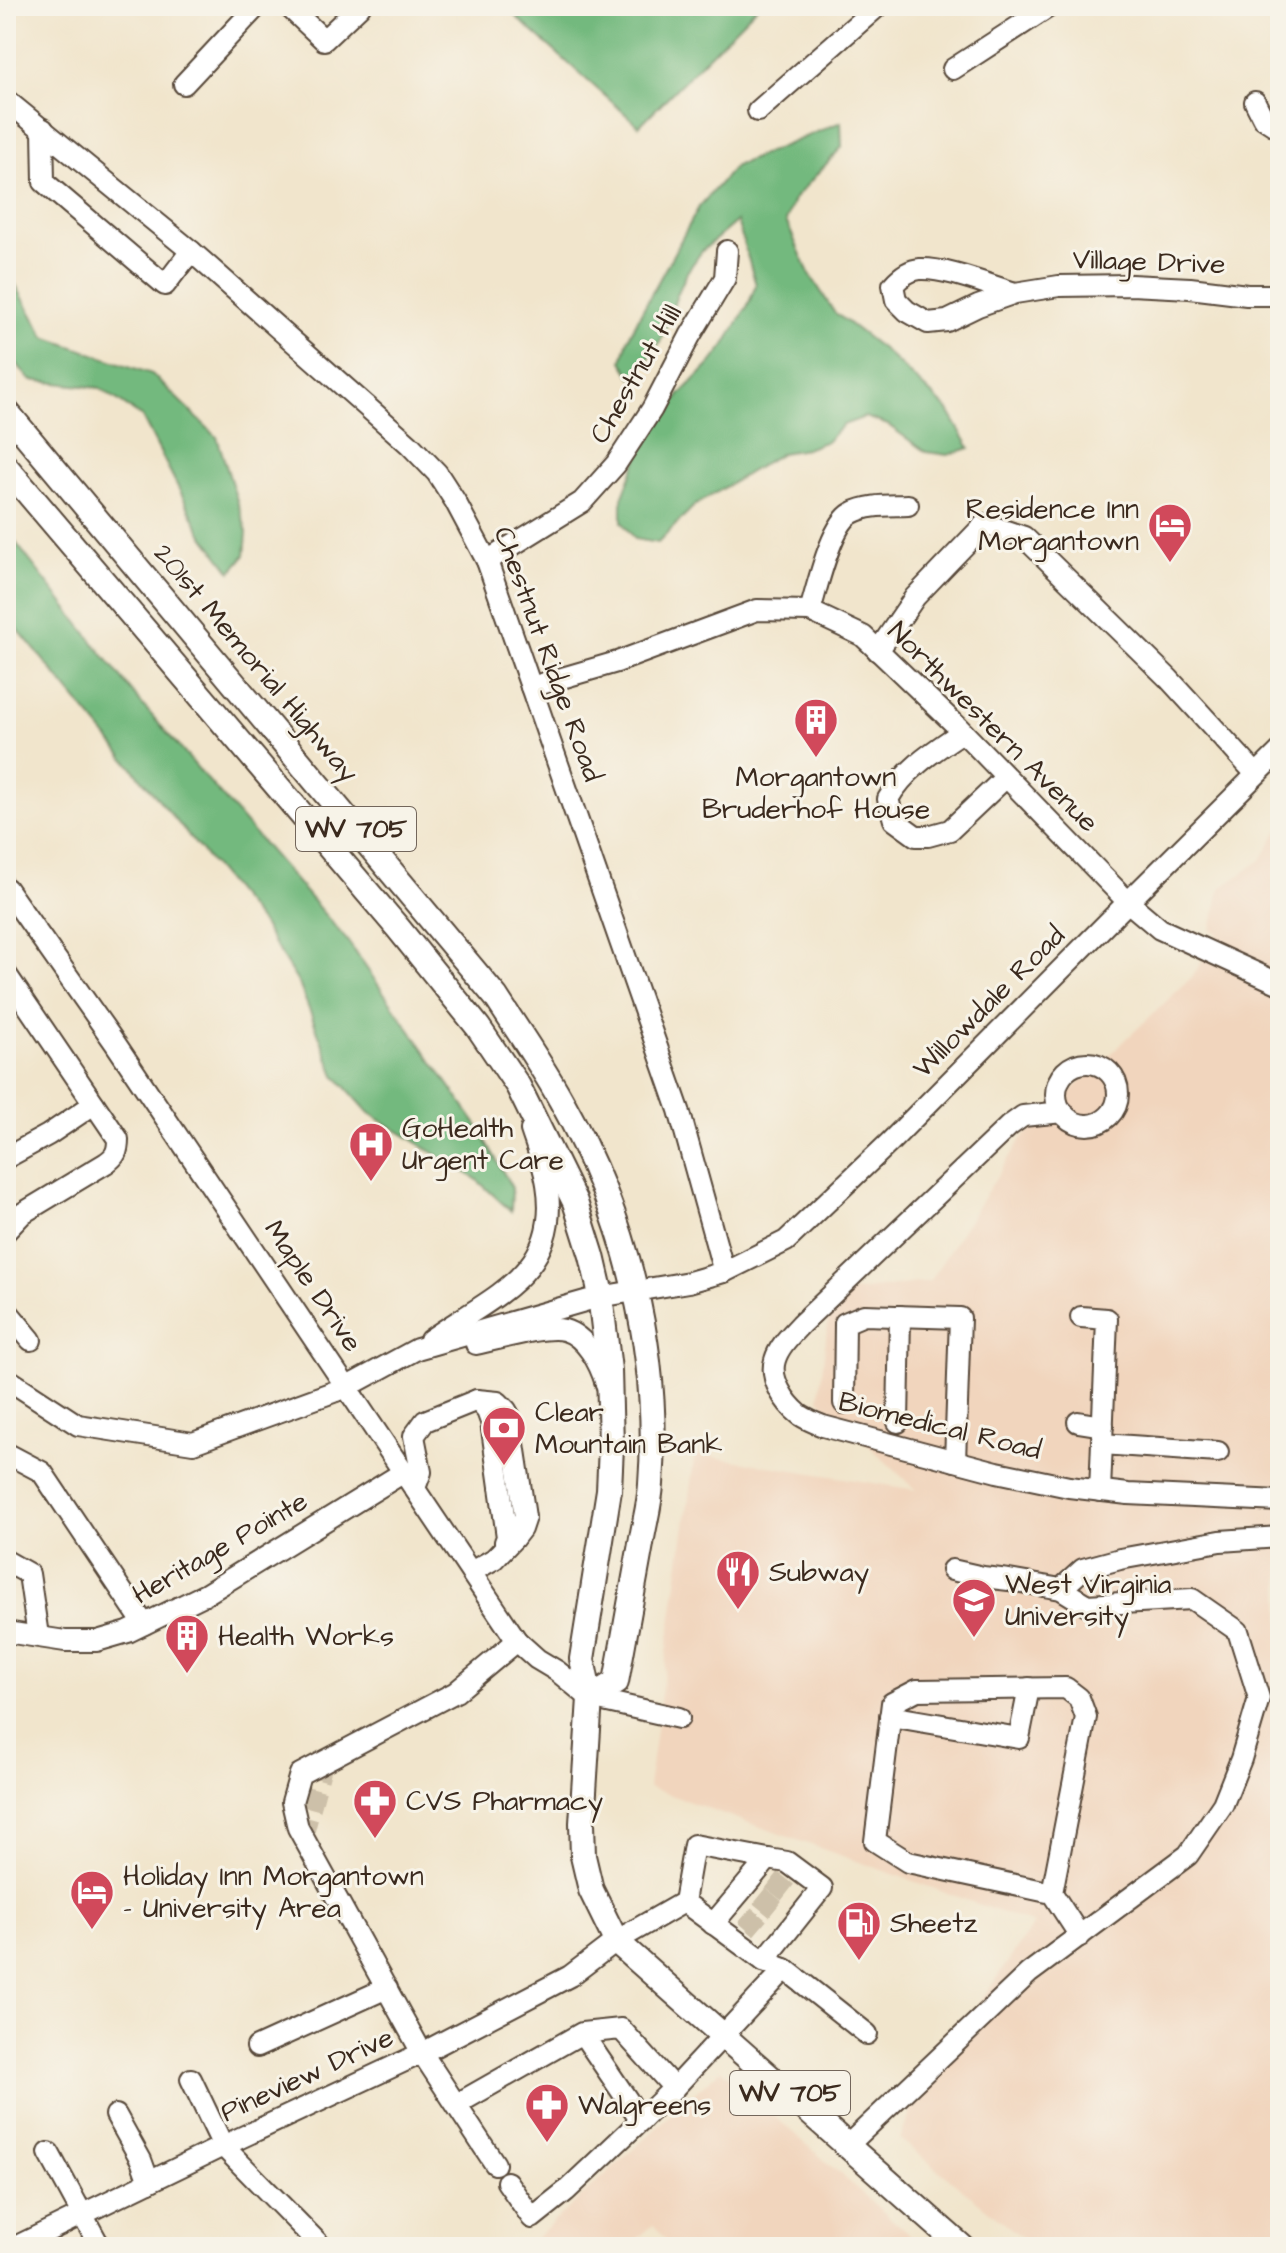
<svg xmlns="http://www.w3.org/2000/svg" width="1286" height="2253" viewBox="0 0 1286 2253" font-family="'Architects Daughter',sans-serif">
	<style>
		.built { fill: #f1d5bd }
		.forest { fill: #73b97e; stroke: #57724e; stroke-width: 2 }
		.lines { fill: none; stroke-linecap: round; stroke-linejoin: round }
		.minor-tunnel { stroke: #cdc0a9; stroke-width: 20; stroke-dasharray: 20 10; stroke-linecap: butt }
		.minor-casing { stroke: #564638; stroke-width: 24 }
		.major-casing { stroke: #564638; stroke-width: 28 }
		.minor { stroke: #fff; stroke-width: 20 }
		.major { stroke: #fff; stroke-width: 24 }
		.labels { text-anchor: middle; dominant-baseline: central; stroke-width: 6; stroke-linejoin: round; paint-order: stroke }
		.shield { fill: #f7f3e8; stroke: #73665b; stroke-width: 2 }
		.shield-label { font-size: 26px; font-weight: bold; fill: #3b2a1e }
		.street-label { font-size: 28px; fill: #3b2a1e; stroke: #f7f3e8 }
		.poi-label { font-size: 28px; fill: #3b2a1e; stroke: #f7f3e8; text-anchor: start }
	</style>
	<rect width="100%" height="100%" fill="#f7f3e8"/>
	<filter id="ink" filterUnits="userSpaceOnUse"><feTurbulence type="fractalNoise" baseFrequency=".0125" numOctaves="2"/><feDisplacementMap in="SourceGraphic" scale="16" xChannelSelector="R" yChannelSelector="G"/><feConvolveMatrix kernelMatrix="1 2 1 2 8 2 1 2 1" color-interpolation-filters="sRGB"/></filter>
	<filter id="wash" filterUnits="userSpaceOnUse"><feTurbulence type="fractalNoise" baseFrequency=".006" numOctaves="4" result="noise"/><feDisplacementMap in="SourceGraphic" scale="32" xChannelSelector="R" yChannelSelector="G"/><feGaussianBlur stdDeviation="1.8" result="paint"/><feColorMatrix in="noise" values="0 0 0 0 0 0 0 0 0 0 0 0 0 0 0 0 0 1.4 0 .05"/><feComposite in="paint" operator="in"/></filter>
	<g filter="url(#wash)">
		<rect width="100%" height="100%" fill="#f1e5cc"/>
		<g class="built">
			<path d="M 1280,827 L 1280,2247 L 1034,2247 L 900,2139 L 921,2087 L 1034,1924 L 648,1787 L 695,1454 L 916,1490 L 819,1399 L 831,1295 L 930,1281 L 1021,1139 L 1193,976 L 1218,933 L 1211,930 L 1220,889 L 1261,860 Z"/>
			<path d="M 721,2069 L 923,2247 L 672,2247 L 653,2225 L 628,2247 L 526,2247 Z"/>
		</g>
		<g class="forest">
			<path d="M 504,6 L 758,6 L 639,126 Z"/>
			<path d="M 841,122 L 842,147 L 794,199 L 786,221 L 808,271 L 834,312 L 885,351 L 947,409 L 970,448 L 948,455 L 926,452 L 888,425 L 865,417 L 843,425 L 827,441 L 806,449 L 781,453 L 694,506 L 658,543 L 635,539 L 622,522 L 622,498 L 639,455 L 679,396 L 711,363 L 725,345 L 748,305 L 756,285 L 737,221 L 702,251 L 687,272 L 677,295 L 661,340 L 634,380 L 622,361 L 628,339 L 640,315 L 699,207 L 735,166 Z"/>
			<path d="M 6,268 L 45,337 L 152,374 L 217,437 L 247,532 L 245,555 L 231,572 L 201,532 L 142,417 L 100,388 L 30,380 L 6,350 Z"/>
			<path d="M 6,530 L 141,703 L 346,939 L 477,1125 L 512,1188 L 511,1211 L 476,1179 L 369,1113 L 335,1075 L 299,984 L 261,923 L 6,615 Z"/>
		</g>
	</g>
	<g filter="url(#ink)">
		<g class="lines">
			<g class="minor-tunnel">
				<path d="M 303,1837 L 323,1763"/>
				<path d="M 772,1880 L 795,1898"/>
				<path d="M 760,1896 L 782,1914"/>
				<path d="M 745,1915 L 767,1934"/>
			</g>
			<g class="minor-casing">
				<g id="minor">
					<path d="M 288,6 L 324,40 L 360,6"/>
					<path d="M 953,69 L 1050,6"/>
					<path d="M 184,84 L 257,6"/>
					<path d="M 6,100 L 191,251 L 409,444 L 437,473 L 455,501 L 487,561 L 679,1110 L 724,1272"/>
					<path d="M 1255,102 L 1263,118 L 1280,129"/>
					<path d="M 758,111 L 878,6"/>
					<path d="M 43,129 L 44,182 L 165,285 L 191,251"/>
					<path d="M 1015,293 C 988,285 947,268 920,269 C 908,270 900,277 893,285 L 896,300 L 907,311 L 928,323 L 947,321 L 978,306 L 1015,293 L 1059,286 L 1131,285 L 1190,288 L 1247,295 L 1280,295"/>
					<path d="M 487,561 L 582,502 L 616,464 L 652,409 L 690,336 L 725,278 L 727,251"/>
					<path d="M 810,611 C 817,588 831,524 852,513 C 869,504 890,506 908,505"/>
					<path d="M 878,651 L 915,597 L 985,524 L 1024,537 L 1169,679 L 1256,774"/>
					<path d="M 531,687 L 617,662 L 757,610 L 810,611 L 863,636 L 958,727 L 1128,902 L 1160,929 L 1280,984"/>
					<path d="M 962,732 C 934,751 905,769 888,799 L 894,820 L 916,836 L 928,836 L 950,830 L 1006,777"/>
					<path d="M 6,888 L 115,1043 L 517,1641 L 537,1659 L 557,1671 L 590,1698 L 679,1718"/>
					<path d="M 6,974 L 118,1139 C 118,1151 116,1156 106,1163 L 23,1213 L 6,1231"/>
					<circle cx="1087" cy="1094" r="31"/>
					<path d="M 1063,1112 L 1023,1116 L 1009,1126 L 801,1324 C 791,1335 779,1346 775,1360 C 769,1379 785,1403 800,1415 C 806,1419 815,1423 823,1426 L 997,1472 L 1069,1487 L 1128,1494 L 1280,1501"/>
					<path d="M 6,1158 L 48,1135 L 94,1104"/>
					<path d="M 6,1310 L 31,1340"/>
					<path d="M 1081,1317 L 1107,1319 L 1100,1491"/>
					<path d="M 430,1340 C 490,1297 562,1274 547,1184 C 544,1166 537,1148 531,1130"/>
					<path d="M 476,1344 C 498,1340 544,1325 564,1330 C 586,1336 600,1364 606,1384"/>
					<path d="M 6,1378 L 78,1425 L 193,1443 L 347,1387 L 417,1349 L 599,1297 L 689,1282 L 724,1272 L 786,1241 L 889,1143 L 1128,902 L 1280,751"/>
					<path d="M 477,1400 L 487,1411 L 491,1422 L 507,1537 L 505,1542"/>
					<path d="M 844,1403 L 845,1323 L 864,1315 L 960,1318 L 955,1461"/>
					<path d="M 898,1422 L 900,1316"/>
					<path d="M 1078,1422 L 1103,1426"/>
					<path d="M 1102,1444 L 1218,1452"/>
					<path d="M 6,1453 L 42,1472 L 144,1624"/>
					<path d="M 415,1488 L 421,1472 L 414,1436 L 425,1421 L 477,1400 L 498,1402 L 506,1410 L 510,1417 L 525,1517 L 521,1529 L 514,1538"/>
					<path d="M 6,1561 L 29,1574 L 38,1636"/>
					<path d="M 471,1572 L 494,1559 L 514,1538 L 516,1525"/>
					<path d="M 1061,1589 L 1083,1569 L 1120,1559 L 1220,1541 L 1280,1537"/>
					<path d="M 6,1632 L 65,1641 L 97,1641 L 128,1632 L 206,1594 L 404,1472"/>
					<path d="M 890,1716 L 1019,1738 L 1029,1688"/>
					<path d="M 1052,1893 L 908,1862 L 875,1841 L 892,1703 L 917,1690 L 1066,1688 L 1079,1698 L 1086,1717 L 1052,1893 L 1080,1936"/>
					<path d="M 684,1902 L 694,1845 L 768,1859"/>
					<path d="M 713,1924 L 768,1859 L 787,1862 L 822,1888 L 764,1961"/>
					<path d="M 785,1969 L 867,2034"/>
					<path d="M 257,2047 L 387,1988"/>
					<path d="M 191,2079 L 223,2146 L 322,2247"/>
					<path d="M 457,2104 L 582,2033 L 621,2029 L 674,2088 L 641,2120 L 582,2033"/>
					<path d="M 116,2115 L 141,2160 L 149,2182"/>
					<path d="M 848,2145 L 1029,1973 L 1188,1855 L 1223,1804 L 1241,1759 L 1259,1698 L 1238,1631 L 1192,1599 L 1087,1605 L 1061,1589 L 1009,1580 L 983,1577 L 952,1570"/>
					<path d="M 49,2153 L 100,2247"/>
					<path d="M 495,2164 L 422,2053 L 298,1828 L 292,1802 L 300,1774 L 456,1692 L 517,1641"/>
					<path d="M 507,2182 L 532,2218 L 566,2191 L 641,2120"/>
					<path d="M 15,2247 L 223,2146 L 422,2053 L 570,1976 L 616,1941 L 684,1902 L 764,1961 L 785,1969 L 674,2088"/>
				</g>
			</g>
			<g class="major-casing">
				<g id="major">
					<path d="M 6,411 L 496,997 C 518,1031 541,1064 561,1100 C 626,1216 661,1351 651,1484 C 650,1504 644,1524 641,1544 C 633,1590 624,1636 616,1682 L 590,1698"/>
					<path d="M 6,467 L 398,928 L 478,1027 L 518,1086 L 575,1202 L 592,1256 L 599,1286 L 609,1370 L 611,1446 L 609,1490 L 582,1659 L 590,1698 L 582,1823 L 583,1856 L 591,1890 L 616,1941 L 962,2247"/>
				</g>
			</g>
			<use href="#minor" class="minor"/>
			<use href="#major" class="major"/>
		</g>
	</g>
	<defs>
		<g id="hotel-pin" transform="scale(2.3)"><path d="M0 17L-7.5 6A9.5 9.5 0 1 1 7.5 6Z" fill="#d1495b" stroke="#f7f3e8"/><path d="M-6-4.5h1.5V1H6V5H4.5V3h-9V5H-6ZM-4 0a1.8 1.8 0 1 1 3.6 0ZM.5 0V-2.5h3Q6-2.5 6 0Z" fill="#fff"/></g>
		<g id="building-pin" transform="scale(2.3)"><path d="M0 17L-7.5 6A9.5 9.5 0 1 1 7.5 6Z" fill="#d1495b" stroke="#f7f3e8"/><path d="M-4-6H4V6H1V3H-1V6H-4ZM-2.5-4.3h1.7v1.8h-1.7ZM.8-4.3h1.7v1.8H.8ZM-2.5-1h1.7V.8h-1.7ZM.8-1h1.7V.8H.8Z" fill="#fff"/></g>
		<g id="hospital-pin" transform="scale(2.3)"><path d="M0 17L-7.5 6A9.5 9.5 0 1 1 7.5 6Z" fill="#d1495b" stroke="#f7f3e8"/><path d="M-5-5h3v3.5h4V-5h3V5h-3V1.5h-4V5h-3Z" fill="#fff"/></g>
		<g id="bank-pin" transform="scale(2.3)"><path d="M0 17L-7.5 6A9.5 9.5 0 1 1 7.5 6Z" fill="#d1495b" stroke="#f7f3e8"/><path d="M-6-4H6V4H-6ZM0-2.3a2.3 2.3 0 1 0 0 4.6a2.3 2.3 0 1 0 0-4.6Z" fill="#fff"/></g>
		<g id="restaurant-pin" transform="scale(2.3)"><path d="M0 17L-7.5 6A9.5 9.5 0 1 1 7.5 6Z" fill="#d1495b" stroke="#f7f3e8"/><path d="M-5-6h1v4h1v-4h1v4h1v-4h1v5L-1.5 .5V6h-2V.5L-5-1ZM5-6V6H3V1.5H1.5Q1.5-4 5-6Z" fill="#fff"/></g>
		<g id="university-pin" transform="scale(2.3)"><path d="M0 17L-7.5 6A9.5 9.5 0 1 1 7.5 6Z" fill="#d1495b" stroke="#f7f3e8"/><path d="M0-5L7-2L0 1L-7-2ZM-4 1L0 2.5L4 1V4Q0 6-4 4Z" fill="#fff"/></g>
		<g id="pharmacy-pin" transform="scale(2.3)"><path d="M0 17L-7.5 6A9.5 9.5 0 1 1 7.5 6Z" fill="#d1495b" stroke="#f7f3e8"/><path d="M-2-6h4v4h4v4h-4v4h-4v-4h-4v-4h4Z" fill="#fff"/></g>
		<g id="fuel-pin" transform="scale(2.3)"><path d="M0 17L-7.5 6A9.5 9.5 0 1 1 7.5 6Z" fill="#d1495b" stroke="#f7f3e8"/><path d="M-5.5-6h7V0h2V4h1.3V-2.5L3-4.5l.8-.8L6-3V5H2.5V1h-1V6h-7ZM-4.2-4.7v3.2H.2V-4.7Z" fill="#fff"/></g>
	</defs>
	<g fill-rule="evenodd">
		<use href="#hotel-pin" x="1170" y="525"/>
		<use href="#building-pin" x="816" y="720"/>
		<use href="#hospital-pin" x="371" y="1144"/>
		<use href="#bank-pin" x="504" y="1428"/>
		<use href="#restaurant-pin" x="738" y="1572"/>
		<use href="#university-pin" x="974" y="1600"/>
		<use href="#building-pin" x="187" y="1636"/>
		<use href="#pharmacy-pin" x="375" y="1801"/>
		<use href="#hotel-pin" x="92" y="1892"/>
		<use href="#fuel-pin" x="859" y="1923"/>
		<use href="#pharmacy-pin" x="547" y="2105"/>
	</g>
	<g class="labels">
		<g class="shield">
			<rect x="296" y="807" width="120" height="44" rx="6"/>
			<rect x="730" y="2071" width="120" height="44" rx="6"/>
		</g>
		<g class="shield-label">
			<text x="356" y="829">WV 705</text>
			<text x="790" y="2093">WV 705</text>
		</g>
		<g class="street-label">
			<text transform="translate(1149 262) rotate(2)">Village Drive</text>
			<text transform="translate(636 374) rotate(-60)">Chestnut Hill</text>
			<text transform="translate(548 654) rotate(70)">Chestnut Ridge Road</text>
			<text transform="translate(256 663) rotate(50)">201st Memorial Highway</text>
			<text transform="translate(993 727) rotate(45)">Northwestern Avenue</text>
			<text transform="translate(989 1002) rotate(-45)">Willowdale Road</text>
			<text transform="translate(313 1286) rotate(56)">Maple Drive</text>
			<text transform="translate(940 1426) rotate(14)">Biomedical Road</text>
			<text transform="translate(220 1548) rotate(-30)">Heritage Pointe</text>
			<text transform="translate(307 2075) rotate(-25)">Pineview Drive</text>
		</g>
		<g class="poi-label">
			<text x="1139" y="509" text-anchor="end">Residence Inn<tspan x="1139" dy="32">Morgantown</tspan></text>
			<text x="816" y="777" text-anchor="middle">Morgantown<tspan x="816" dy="32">Bruderhof House</tspan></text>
			<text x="402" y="1128">GoHealth<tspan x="402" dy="32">Urgent Care</tspan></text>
			<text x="535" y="1412">Clear<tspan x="535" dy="32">Mountain Bank</tspan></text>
			<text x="769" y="1572">Subway</text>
			<text x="1005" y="1584">West Virginia<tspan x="1005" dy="32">University</tspan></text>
			<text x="218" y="1636">Health Works</text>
			<text x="406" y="1801">CVS Pharmacy</text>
			<text x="123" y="1876">Holiday Inn Morgantown<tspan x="123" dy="32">- University Area</tspan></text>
			<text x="890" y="1923">Sheetz</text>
			<text x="578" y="2105">Walgreens</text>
		</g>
	</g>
	<rect width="1286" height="2253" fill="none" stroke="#f7f3e8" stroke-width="32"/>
</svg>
